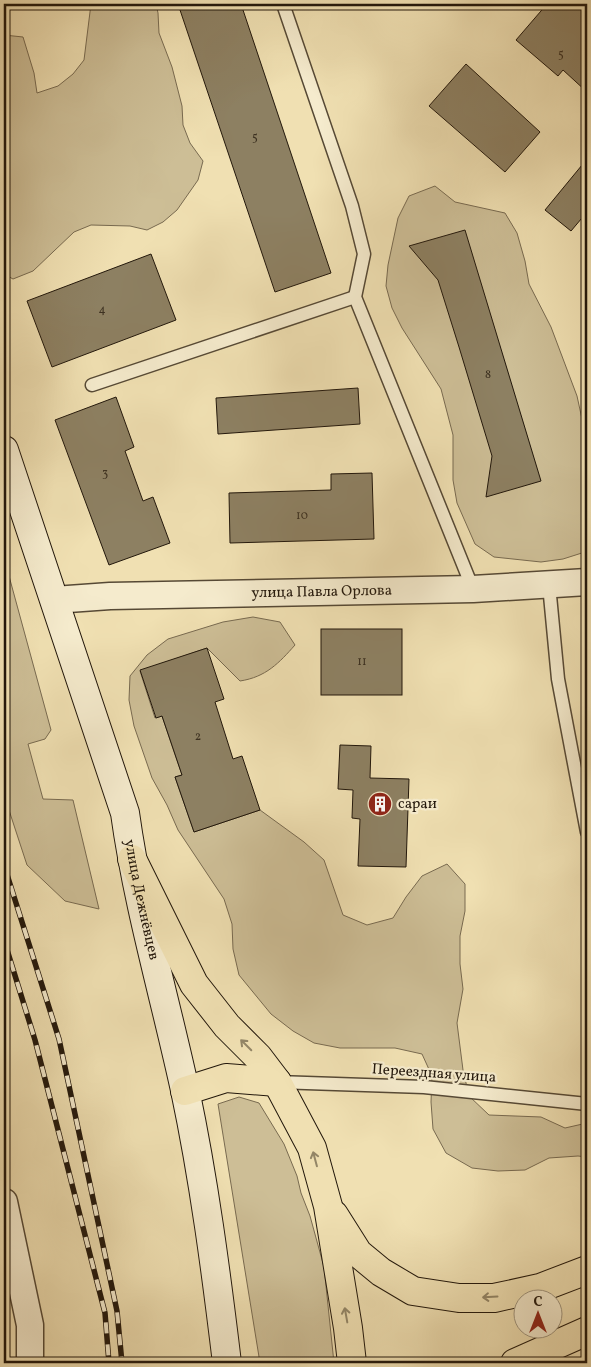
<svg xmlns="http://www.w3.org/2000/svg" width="591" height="1367" viewBox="0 0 591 1367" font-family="Vollkorn,serif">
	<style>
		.green { fill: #cdbe96; stroke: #786a50 }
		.building { fill: #8d8062; stroke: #22170b }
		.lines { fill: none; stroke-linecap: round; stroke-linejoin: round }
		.lane-casing { stroke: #564935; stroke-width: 15 }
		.street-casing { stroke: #564935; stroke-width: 29 }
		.secondary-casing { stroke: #22170b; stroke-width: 30 }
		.primary-casing { stroke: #22170b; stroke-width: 30 }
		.lane { stroke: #f5ebcd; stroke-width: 12 }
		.street { stroke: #f5ebcd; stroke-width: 26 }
		.secondary { stroke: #f5ebcd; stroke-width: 28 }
		.primary { stroke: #f0e0b2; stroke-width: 28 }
		.rail-casing { stroke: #22170b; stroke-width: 5.5 }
		.rail { stroke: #f5ebcd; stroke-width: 4; stroke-dasharray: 11; stroke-linecap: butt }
		.oneway { stroke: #938667 }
		.labels { text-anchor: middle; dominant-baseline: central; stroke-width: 4.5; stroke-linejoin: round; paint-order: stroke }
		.number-label { font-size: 12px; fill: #3d3121 }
		.street-label { font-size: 15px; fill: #22170b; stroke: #f5ebcd }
		.poi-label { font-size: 15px; fill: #22170b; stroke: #f5ebcd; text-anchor: start }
	</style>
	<rect width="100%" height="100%" fill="#f0e0b2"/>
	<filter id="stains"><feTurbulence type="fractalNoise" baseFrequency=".004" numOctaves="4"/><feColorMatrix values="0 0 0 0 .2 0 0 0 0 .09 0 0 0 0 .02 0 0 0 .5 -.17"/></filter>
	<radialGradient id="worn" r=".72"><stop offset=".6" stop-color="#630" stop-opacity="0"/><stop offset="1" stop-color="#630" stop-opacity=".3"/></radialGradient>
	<g class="green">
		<path d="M 91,4 L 156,4 L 158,13 L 159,33 L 172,67 L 182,106 L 183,125 L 190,143 L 203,161 L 198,180 L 177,210 L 163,222 L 147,230 L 130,226 L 91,225 L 74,232 L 33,271 L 13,279 L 4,274 L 4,35 L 23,37 L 34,73 L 37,93 L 58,86 L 73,74 L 84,60 Z"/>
		<path d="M 435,186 L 455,202 L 505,213 L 517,233 L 525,261 L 529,284 L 551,327 L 577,396 L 582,419 L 587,483 L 587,540 L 585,552 L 563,559 L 541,562 L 494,557 L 475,544 L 457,503 L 453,480 L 453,435 L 441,389 L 402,328 L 392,308 L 386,286 L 388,265 L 398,218 L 409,196 Z"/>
		<path d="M 4,566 L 9,576 L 51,730 L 45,739 L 28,744 L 43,799 L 73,800 L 99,909 L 65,901 L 27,865 L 4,795 Z"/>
		<path d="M 253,617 L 280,622 L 295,645 C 279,663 266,677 240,681 L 207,648 L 140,671 L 155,718 L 162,716 L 182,775 L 175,777 L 194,832 L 260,810 L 304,842 L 324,860 L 343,915 L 367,925 L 393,918 L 406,897 L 422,876 L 447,864 L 465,884 L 465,911 L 460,936 L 460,964 L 463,989 L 457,1023 L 463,1070 L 469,1096 L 489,1115 L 541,1117 L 565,1128 L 587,1123 L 587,1157 L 578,1156 L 549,1158 L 525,1170 L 498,1171 L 472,1168 L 446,1153 L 433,1129 L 431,1102 L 432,1076 L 422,1054 L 395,1048 L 340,1048 L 314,1043 L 293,1031 L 271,1014 L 239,975 L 233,949 L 232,924 L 224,899 L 178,830 L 167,805 L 152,778 L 134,726 L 129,700 L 130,676 L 147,655 L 168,639 L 223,622 Z"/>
		<path d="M 239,1097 L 259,1103 L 284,1144 L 297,1176 L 301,1193 L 310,1216 L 324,1267 L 334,1363 L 260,1363 L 218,1104 Z"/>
	</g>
	<g class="building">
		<path d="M 178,4 L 241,4 L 331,273 L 275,292 Z"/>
		<path d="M 547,4 L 587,4 L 587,92 L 563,70 L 558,76 L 516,40 Z"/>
		<path d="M 466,64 L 540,132 L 505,172 L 429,106 Z"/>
		<path d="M 587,159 L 587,212 L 571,231 L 545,210 Z"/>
		<path d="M 465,230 L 541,481 L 486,497 L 492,456 L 459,347 L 438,280 L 409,246 Z"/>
		<path d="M 151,254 L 176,320 L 52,367 L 27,301 Z"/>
		<path d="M 358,388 L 360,424 L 218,434 L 216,398 Z"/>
		<path d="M 116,397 L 134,447 L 125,451 L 143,501 L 153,497 L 170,543 L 109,565 L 55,420 Z"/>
		<path d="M 372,473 L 374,539 L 230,543 L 229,493 L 331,490 L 331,474 Z"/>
		<rect x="321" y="629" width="81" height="66"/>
		<path d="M 207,648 L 224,699 L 215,702 L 233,759 L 242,756 L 260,810 L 194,832 L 175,777 L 182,775 L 162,716 L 156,718 L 140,670 Z"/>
		<path d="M 340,745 L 371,746 L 370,778 L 409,779 L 406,867 L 358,866 L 360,819 L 352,818 L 353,790 L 338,789 Z"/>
	</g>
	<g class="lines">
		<g class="lane-casing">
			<g id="lane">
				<path d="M 283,4 L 352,206 L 364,254 L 355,297 L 473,589"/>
				<path d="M 92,385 L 355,297"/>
				<path d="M 549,585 L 558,679 L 587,832"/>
				<path d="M 277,1082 L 424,1087 L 587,1104"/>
			</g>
		</g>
		<g class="street-casing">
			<g id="street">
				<path id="s1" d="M 54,600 L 110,596 L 473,589 L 587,582"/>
				<path d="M 4,1202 L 30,1325 L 30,1363"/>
			</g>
		</g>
		<g class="secondary-casing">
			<g id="secondary">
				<path id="s2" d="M 4,450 L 125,813 C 138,907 165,998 185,1090 C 204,1180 216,1272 227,1363"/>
			</g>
		</g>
		<g class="primary-casing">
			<g id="primary">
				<path d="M 132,859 L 194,984 L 227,1026 L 258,1057 L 277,1082 L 312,1148 L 328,1206 L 348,1328 L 352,1363"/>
				<path d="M 185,1091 L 226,1078 L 277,1082"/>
				<path d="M 334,1215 L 358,1253 L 381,1272 L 413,1291 L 459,1298 L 494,1298 L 540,1288 L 587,1270"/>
				<path d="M 515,1363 L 587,1331"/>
			</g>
		</g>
		<use href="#lane" class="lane"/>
		<use href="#street" class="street"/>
		<use href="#secondary" class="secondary"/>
		<use href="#primary" class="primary"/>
		<g class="rail-casing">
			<g id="rail">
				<path d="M 4,865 L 59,1039 L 117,1311 L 122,1363"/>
				<path d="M 4,940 L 35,1040 L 105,1313 L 109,1363"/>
			</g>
		</g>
		<use href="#rail" class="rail"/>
	</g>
	<defs><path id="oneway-shaft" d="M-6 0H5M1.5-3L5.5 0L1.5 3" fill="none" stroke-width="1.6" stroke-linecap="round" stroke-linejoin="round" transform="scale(1.25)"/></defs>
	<g class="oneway">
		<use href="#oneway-shaft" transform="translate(246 1045) rotate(-135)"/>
		<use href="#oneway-shaft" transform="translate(315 1159) rotate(-105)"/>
		<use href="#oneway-shaft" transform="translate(490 1297) rotate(177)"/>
		<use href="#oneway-shaft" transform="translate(346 1315) rotate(-100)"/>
	</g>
	<defs>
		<g id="building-disc" transform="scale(1.25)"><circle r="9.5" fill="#8f2418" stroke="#f5ebcd"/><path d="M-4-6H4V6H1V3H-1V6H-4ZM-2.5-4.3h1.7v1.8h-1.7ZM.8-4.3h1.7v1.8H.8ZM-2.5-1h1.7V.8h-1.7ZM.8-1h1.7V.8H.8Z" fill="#fff"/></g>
	</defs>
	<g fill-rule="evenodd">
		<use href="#building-disc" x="380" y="804"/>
	</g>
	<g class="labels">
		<g class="number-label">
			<text x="561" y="55">5</text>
			<text x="255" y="138">5</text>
			<text x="102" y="310">4</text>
			<text x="488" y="375">8</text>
			<text x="105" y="474">3</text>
			<text x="302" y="516">10</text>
			<text x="362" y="662">11</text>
			<text x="198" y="737">2</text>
		</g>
		<g class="street-label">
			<text stroke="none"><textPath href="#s1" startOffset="268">улица Павла Орлова</textPath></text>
			<text stroke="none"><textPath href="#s2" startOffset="471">улица Дежнёвцев</textPath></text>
			<text transform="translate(434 1074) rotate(4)">Переездная улица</text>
		</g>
		<g class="poi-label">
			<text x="398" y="804">сараи</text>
		</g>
	</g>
	<rect width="591" height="1367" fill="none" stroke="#f0e0b2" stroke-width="20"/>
	<rect x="5" y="5" width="581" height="1357" fill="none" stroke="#22170b" stroke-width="2.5"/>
	<rect x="10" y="10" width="571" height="1347" fill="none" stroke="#22170b"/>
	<g transform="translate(538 1314)"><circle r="24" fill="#f5ebcd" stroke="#a1967f"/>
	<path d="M0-4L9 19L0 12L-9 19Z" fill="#8f2418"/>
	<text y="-8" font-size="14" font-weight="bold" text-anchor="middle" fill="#22170b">С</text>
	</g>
	<rect width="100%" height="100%" filter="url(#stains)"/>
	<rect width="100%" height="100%" fill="url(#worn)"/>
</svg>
